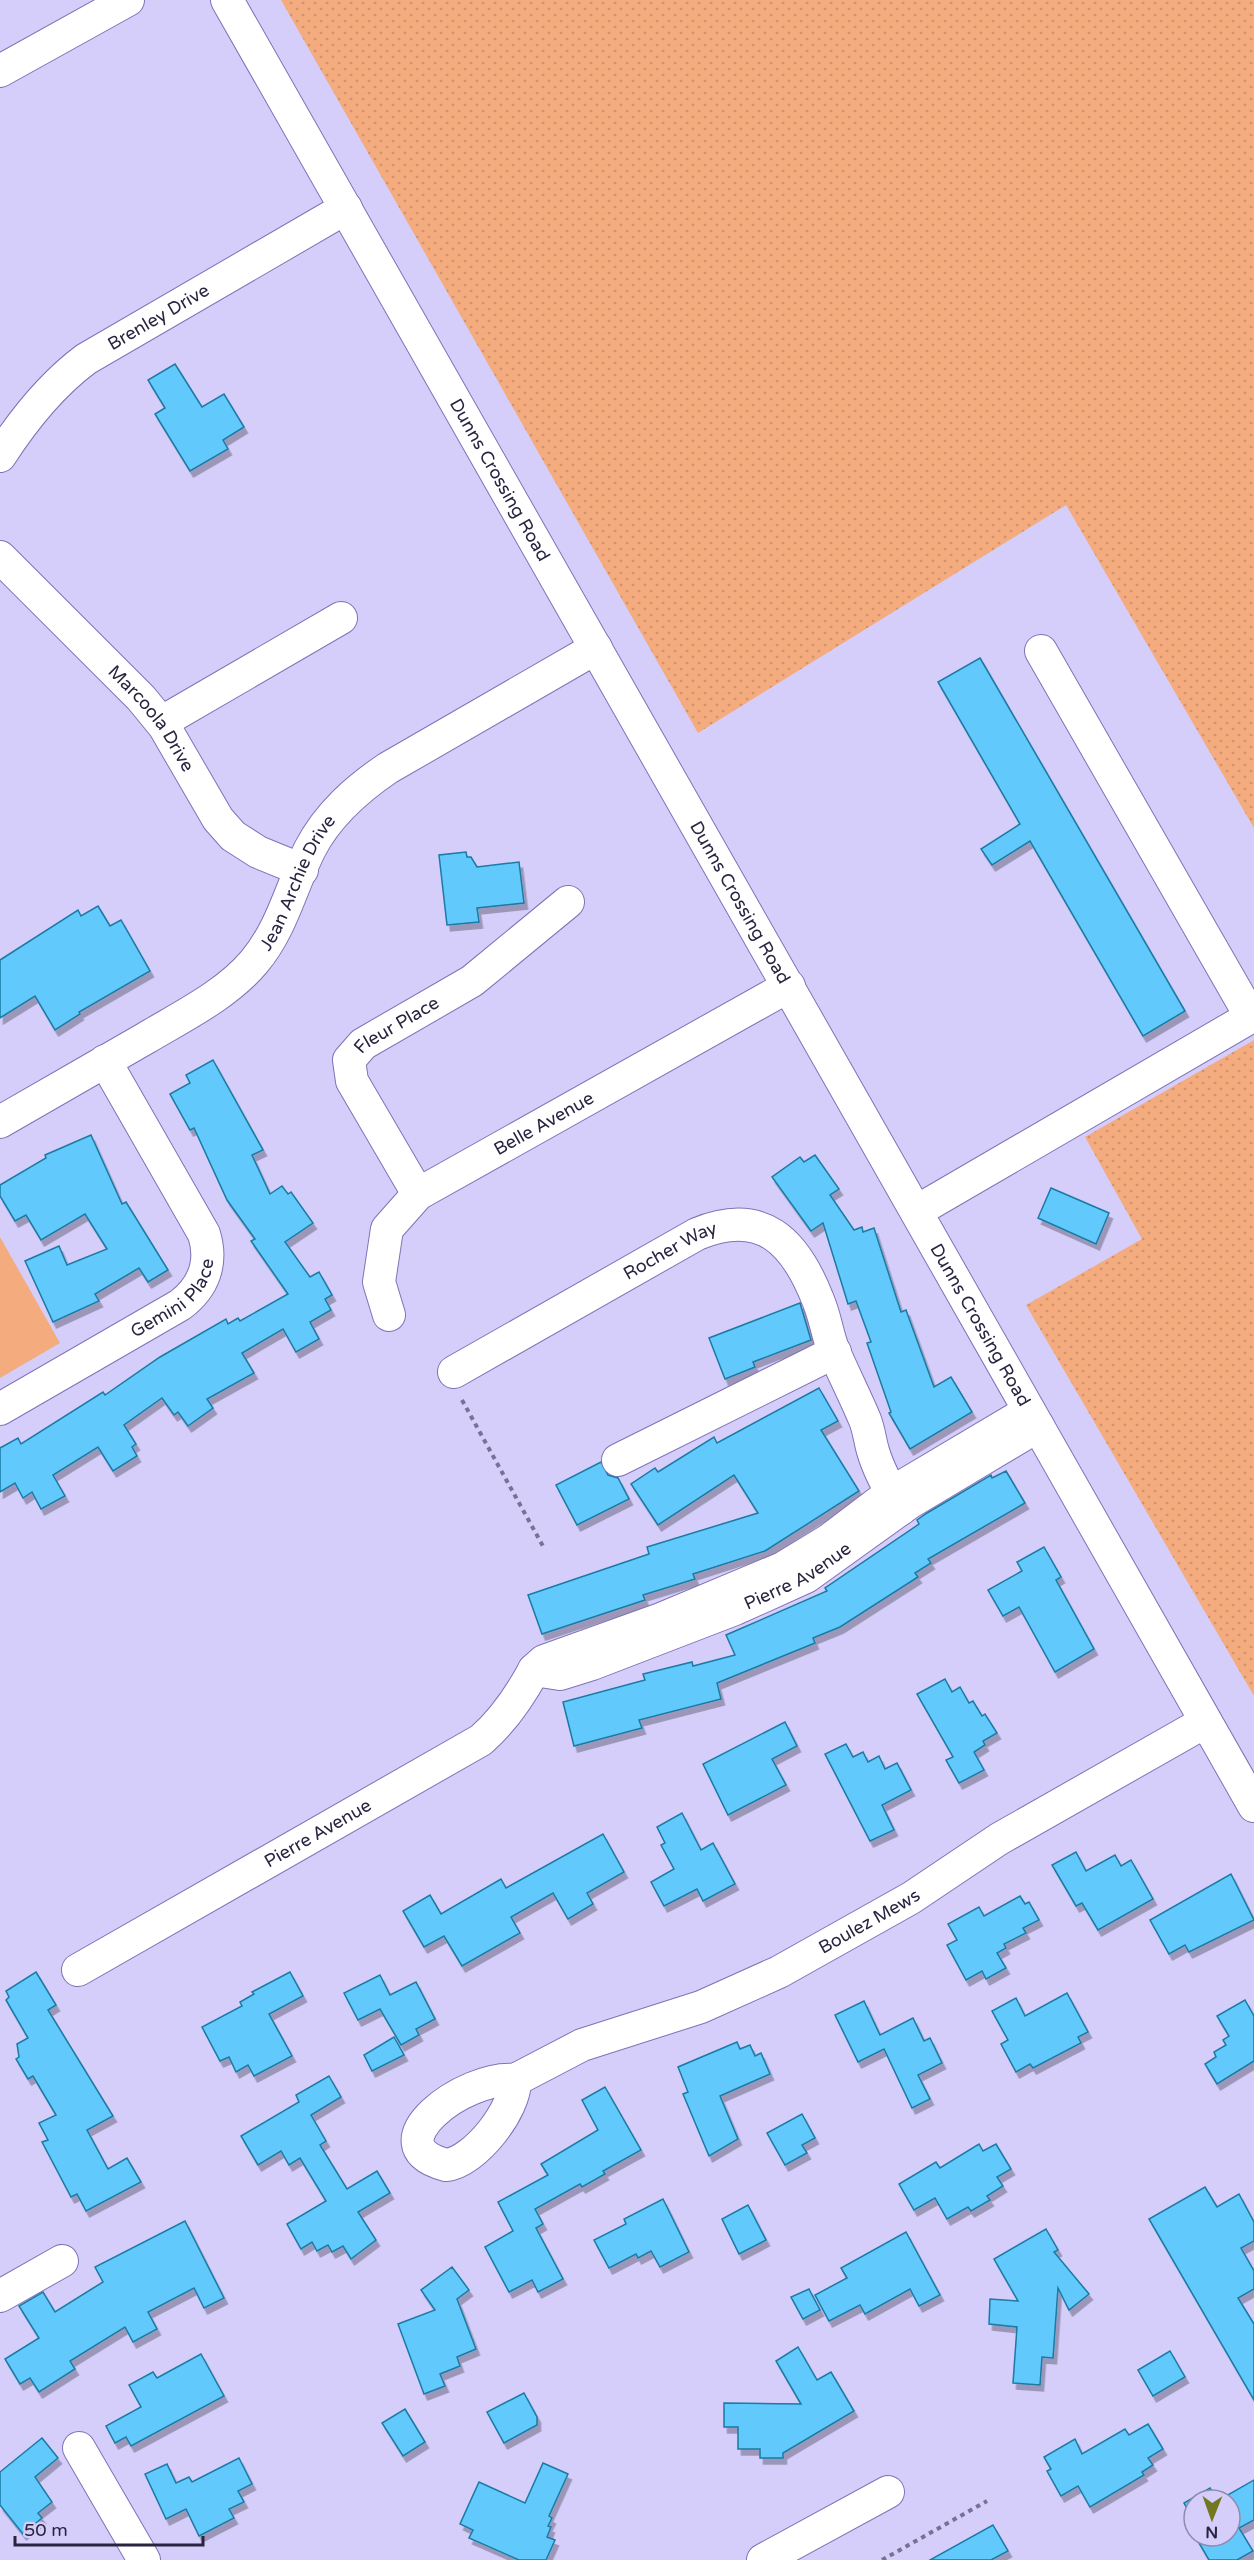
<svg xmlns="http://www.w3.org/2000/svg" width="1254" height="2560" viewBox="0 0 1254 2560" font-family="'Varela Round',sans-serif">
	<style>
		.grass { fill: url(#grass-dots) }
		.park { fill: #f4ab7e }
		.building { fill: #62c9fc; stroke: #1a7aa3; stroke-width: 1.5; filter: url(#shadow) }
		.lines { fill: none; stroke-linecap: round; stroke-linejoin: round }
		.minor-casing { stroke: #8072b7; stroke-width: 34 }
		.path { stroke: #777194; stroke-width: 4; stroke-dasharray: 4.5 4.5; stroke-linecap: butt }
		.minor { stroke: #fff; stroke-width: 32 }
		.labels { text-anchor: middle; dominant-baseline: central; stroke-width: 6; stroke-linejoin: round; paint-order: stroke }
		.street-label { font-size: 18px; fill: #2a2440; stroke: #d5cefb }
	</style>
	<defs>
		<pattern id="grass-dots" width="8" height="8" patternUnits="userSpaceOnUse" patternTransform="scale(1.5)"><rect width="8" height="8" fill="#f4ab7e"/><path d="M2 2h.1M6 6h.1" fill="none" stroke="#d1936e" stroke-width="1.8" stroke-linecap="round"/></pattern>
		<filter id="shadow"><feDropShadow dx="3.5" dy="6" stdDeviation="0" flood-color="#0004"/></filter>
	</defs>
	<rect width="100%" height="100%" fill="#d5cefb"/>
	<g class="grass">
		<path d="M 281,0 L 1254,0 L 1254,828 L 1066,505 L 698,733 Z"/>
		<path d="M 1254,1040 L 1254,1696 L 1026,1305 L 1142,1239 L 1085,1137 Z"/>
	</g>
	<path class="park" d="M 0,1237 L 60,1343 L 0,1378 Z"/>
	<g class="building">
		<path d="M 175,364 L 202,407 L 224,394 L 244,427 L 223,440 L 228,449 L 190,471 L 155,414 L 165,408 L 148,380 Z"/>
		<path d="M 980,658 L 1185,1011 L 1143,1036 L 1030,841 L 992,865 L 981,849 L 1020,824 L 938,682 Z"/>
		<path d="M 466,852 L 467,857 L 471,857 L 477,867 L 519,862 L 524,903 L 477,908 L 479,922 L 447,925 L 439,855 Z"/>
		<path d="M 98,906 L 110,926 L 121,920 L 150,971 L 79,1012 L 80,1014 L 55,1030 L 35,996 L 0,1018 L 0,960 L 78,910 L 81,916 Z"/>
		<path d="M 213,1060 L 263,1150 L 252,1155 L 270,1194 L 282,1186 L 288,1194 L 291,1192 L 313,1223 L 285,1242 L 310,1277 L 319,1272 L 332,1295 L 325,1299 L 331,1310 L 310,1322 L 319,1339 L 296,1352 L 283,1329 L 242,1353 L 254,1373 L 207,1399 L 213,1408 L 188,1426 L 178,1412 L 174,1415 L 162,1398 L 124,1425 L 136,1444 L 132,1447 L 137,1456 L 113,1471 L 98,1447 L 53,1475 L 65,1496 L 41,1509 L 32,1492 L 23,1498 L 15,1483 L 0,1492 L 0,1448 L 18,1438 L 21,1444 L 103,1392 L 105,1395 L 160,1357 L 226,1319 L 228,1324 L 238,1318 L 240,1321 L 288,1294 L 251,1241 L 255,1239 L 227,1200 L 194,1128 L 190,1130 L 170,1094 L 190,1083 L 186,1075 Z"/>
		<path d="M 91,1135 L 122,1204 L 126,1202 L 168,1270 L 148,1282 L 139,1268 L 95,1294 L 99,1301 L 53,1322 L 25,1261 L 59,1246 L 67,1265 L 107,1249 L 85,1214 L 41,1240 L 26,1215 L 15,1221 L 0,1196 L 0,1185 L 46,1158 L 45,1155 Z"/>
		<path d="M 815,1155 L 839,1189 L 830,1195 L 854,1230 L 862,1227 L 863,1232 L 874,1228 L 901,1312 L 906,1310 L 934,1387 L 951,1377 L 972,1412 L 910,1449 L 889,1413 L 891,1412 L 867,1343 L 871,1342 L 856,1301 L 848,1304 L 823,1223 L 811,1231 L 772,1177 L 800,1157 L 804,1162 Z"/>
		<path d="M 1051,1188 L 1109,1213 L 1096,1244 L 1038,1218 Z"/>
		<path d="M 800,1303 L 811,1340 L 753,1362 L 755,1367 L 725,1379 L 709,1338 Z"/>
		<path d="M 819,1388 L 838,1421 L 821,1430 L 859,1491 L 765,1551 L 693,1574 L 695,1579 L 643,1595 L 645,1600 L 542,1634 L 528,1595 L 649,1554 L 647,1547 L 758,1513 L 734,1475 L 658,1525 L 631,1484 L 655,1468 L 658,1472 L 714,1437 L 717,1443 Z"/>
		<path d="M 601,1462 L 608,1475 L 618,1478 L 629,1499 L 577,1525 L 556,1485 Z"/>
		<path d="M 1006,1471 L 1025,1503 L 928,1559 L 931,1563 L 915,1573 L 918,1577 L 840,1627 L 813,1638 L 815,1643 L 717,1683 L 721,1699 L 639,1720 L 642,1728 L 574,1746 L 563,1702 L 645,1680 L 643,1674 L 692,1662 L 693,1666 L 735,1655 L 726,1635 L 827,1591 L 825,1588 L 919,1524 L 917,1520 L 927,1513 L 991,1475 L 992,1478 Z"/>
		<path d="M 1044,1547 L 1061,1577 L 1056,1580 L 1094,1649 L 1055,1672 L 1019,1607 L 1003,1616 L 988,1590 L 1022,1571 L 1017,1562 Z"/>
		<path d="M 945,1679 L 952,1692 L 960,1687 L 969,1703 L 973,1701 L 982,1716 L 985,1714 L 997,1733 L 983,1741 L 985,1745 L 974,1752 L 984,1770 L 959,1783 L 946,1760 L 953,1757 L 917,1694 Z"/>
		<path d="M 785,1722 L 797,1746 L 772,1759 L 786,1785 L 728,1815 L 703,1764 Z"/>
		<path d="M 846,1744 L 853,1757 L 863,1752 L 868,1762 L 879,1756 L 885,1769 L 897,1763 L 911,1790 L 882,1805 L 894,1830 L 870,1841 L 825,1754 Z"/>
		<path d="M 682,1813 L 701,1850 L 713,1843 L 735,1884 L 703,1901 L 697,1889 L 664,1906 L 651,1882 L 674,1869 L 661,1845 L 665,1843 L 657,1827 Z"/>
		<path d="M 603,1834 L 624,1872 L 587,1893 L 593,1904 L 568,1919 L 553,1893 L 511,1917 L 520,1933 L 462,1966 L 444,1936 L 424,1947 L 403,1911 L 430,1895 L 441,1914 L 501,1879 L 506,1888 Z"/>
		<path d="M 1076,1852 L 1086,1871 L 1115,1855 L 1121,1866 L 1131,1860 L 1153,1899 L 1098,1930 L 1082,1903 L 1076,1906 L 1052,1865 Z"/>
		<path d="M 1231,1874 L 1254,1920 L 1189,1952 L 1185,1945 L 1169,1954 L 1150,1920 Z"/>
		<path d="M 1020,1896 L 1025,1904 L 1029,1902 L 1039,1920 L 1023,1928 L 1026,1933 L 1004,1944 L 1006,1948 L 997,1953 L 1006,1968 L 986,1979 L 982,1971 L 966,1980 L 947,1945 L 957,1940 L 948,1924 L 979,1907 L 984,1916 Z"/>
		<path d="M 36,1972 L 56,2005 L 48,2010 L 113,2116 L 87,2130 L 108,2169 L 127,2158 L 141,2182 L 86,2211 L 77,2194 L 71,2197 L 42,2142 L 48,2140 L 39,2123 L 56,2115 L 33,2076 L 28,2079 L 16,2059 L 19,2057 L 17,2044 L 28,2038 L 6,2000 L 9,1997 L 6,1991 Z"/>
		<path d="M 290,1972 L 303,1996 L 269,2014 L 292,2056 L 254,2076 L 248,2065 L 236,2072 L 229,2057 L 220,2061 L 202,2027 L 242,2006 L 240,2002 L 254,1994 L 252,1992 Z"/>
		<path d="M 380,1975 L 390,1995 L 416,1982 L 435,2019 L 416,2029 L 419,2035 L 401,2045 L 380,2009 L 358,2020 L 344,1993 Z"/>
		<path d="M 1067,1993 L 1088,2032 L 1078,2037 L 1081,2043 L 1033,2068 L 1030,2064 L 1016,2072 L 1001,2044 L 1008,2040 L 992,2011 L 1016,1998 L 1025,2016 Z"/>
		<path d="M 1245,2000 L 1254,2016 L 1254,2061 L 1217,2084 L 1205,2064 L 1216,2057 L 1214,2052 L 1226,2045 L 1223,2040 L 1229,2036 L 1217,2016 Z"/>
		<path d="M 864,2001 L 880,2035 L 913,2018 L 924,2041 L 930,2038 L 942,2063 L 918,2075 L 930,2099 L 912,2108 L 884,2049 L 858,2062 L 835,2015 Z"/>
		<path d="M 394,2037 L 404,2055 L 372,2071 L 364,2055 Z"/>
		<path d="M 737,2042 L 740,2049 L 750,2045 L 755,2056 L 761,2053 L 770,2074 L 720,2096 L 738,2139 L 709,2156 L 683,2094 L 688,2092 L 678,2067 Z"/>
		<path d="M 329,2076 L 341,2097 L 311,2115 L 326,2141 L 320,2145 L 347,2189 L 377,2171 L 390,2193 L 358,2212 L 376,2240 L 351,2259 L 343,2246 L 332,2252 L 328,2245 L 317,2251 L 312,2242 L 301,2249 L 287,2224 L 326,2201 L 300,2158 L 289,2165 L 281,2151 L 258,2165 L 241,2136 L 299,2102 L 296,2095 Z"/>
		<path d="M 605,2087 L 641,2150 L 603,2171 L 605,2174 L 582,2187 L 580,2184 L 535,2209 L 543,2224 L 536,2228 L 563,2279 L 538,2292 L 532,2280 L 509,2292 L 485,2247 L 513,2231 L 498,2202 L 548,2175 L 541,2164 L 598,2130 L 582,2100 Z"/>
		<path d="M 802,2114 L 815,2138 L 802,2145 L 807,2153 L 785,2165 L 767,2133 Z"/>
		<path d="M 979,2144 L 983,2151 L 996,2144 L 1011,2169 L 997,2177 L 1003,2186 L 987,2196 L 990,2200 L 971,2211 L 968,2207 L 947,2219 L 935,2198 L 914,2210 L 899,2184 L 936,2162 L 940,2168 Z"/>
		<path d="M 1205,2187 L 1217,2207 L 1239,2194 L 1254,2222 L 1254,2241 L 1241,2248 L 1254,2271 L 1254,2289 L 1238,2298 L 1254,2324 L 1254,2400 L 1149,2219 Z"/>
		<path d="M 663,2199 L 689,2252 L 660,2267 L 651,2251 L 638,2258 L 636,2254 L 609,2268 L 594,2240 L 626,2224 L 624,2219 Z"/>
		<path d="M 748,2205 L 766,2240 L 739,2254 L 722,2219 Z"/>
		<path d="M 185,2221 L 224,2298 L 204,2308 L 194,2288 L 148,2312 L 157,2329 L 133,2342 L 125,2327 L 70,2361 L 75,2369 L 39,2392 L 30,2378 L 20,2384 L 5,2359 L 39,2338 L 19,2306 L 43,2292 L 55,2312 L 103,2282 L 95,2267 Z"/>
		<path d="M 1046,2229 L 1058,2250 L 1054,2252 L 1089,2294 L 1069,2310 L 1058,2288 L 1053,2358 L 1042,2357 L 1040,2385 L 1013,2383 L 1017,2327 L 989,2324 L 990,2299 L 1018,2301 L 994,2259 Z"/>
		<path d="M 906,2232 L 940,2295 L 919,2306 L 910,2289 L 865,2314 L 860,2305 L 829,2321 L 815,2295 L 847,2278 L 841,2268 Z"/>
		<path d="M 452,2267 L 469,2290 L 457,2299 L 476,2349 L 457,2357 L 460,2366 L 440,2374 L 445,2386 L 424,2394 L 398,2324 L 435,2310 L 421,2290 Z"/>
		<path d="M 809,2289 L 820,2310 L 803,2319 L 791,2297 Z"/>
		<path d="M 798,2347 L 817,2380 L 831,2372 L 854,2411 L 783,2453 L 783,2458 L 760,2458 L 760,2449 L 738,2449 L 738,2427 L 724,2427 L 724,2403 L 801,2404 L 776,2361 Z"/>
		<path d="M 1170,2351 L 1185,2377 L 1153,2396 L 1138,2370 Z"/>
		<path d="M 201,2354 L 224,2396 L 131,2446 L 126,2437 L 115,2443 L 106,2426 L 141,2407 L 129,2385 L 153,2372 L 157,2378 Z"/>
		<path d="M 524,2393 L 537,2417 L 537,2425 L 504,2443 L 487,2412 Z"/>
		<path d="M 405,2409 L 425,2442 L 403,2456 L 382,2423 Z"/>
		<path d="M 1148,2424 L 1163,2449 L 1148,2458 L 1153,2465 L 1142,2472 L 1144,2475 L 1090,2507 L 1078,2486 L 1061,2496 L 1047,2471 L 1051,2469 L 1044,2457 L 1075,2439 L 1082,2454 L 1125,2429 L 1129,2435 Z"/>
		<path d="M 42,2438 L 58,2458 L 35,2477 L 52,2502 L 38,2513 L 42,2518 L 23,2534 L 0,2505 L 0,2472 Z"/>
		<path d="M 239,2458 L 252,2484 L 238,2491 L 244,2502 L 229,2509 L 234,2518 L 199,2536 L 186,2509 L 166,2519 L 145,2474 L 167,2464 L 176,2483 L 189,2477 L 192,2482 Z"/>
		<path d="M 543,2463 L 568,2474 L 549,2516 L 552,2518 L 548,2526 L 551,2527 L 547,2537 L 555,2540 L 546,2560 L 519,2560 L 469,2538 L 473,2530 L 460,2524 L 479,2482 L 525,2503 Z"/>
		<path d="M 1254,2480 L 1254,2520 L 1239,2528 L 1253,2551 L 1237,2560 L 1209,2560 L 1195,2536 L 1230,2536 L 1230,2500 L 1219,2500 Z"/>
		<path d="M 1210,2488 L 1217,2500 L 1194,2500 L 1194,2534 L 1186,2519 L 1191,2516 L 1184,2503 Z"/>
		<path d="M 993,2525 L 1008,2551 L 991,2560 L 930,2560 Z"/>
	</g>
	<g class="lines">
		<g class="minor-casing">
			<g id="minor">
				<path id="s1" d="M 227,0 L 1254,1806"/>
				<path d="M 0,71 L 128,0"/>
				<path id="s2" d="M 0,456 C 24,419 51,385 86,359 L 346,208"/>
				<path id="s3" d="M 0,557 L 141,698 L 164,726 L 218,819 L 233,836 L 258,852 L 302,870"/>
				<path d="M 1041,651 L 1251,1017"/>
				<path d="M 162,722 L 341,618"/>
				<path id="s4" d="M 0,1122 C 49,1094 97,1066 146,1038 C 183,1016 226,995 254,962 C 282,929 291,887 310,849 C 328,814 357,789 388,768 L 596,648"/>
				<path id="s5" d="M 418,1194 L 352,1081 L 349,1060 L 363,1044 L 472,981 L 568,902"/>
				<path d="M 917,1211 L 1254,1015"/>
				<path id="s6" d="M 389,1315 L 379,1282 L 387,1229 L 418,1194 L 789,986"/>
				<path id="s7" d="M 454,1372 L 697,1234 C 762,1207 795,1241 818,1300 C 825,1316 827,1333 833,1349 C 843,1373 855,1396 865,1420 C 869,1430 870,1441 873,1451 C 879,1472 890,1491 901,1509"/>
				<path id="s8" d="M 0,1409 L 180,1305 C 204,1287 213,1263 204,1234 L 105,1061"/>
				<path id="s9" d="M 1029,1411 L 891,1493 L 829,1540 L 783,1568 L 661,1619 L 544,1661 L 534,1670 L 560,1674 L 592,1664 L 735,1609 L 806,1577 L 909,1503 L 1038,1426"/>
				<path d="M 618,1460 L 835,1352"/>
				<path id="s10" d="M 78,1970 L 481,1740 C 504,1720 520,1696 534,1670"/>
				<path id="s11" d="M 515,2080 C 465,2075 370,2145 446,2165 C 475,2162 516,2109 515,2080 L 582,2045 L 701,2007 L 779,1972 L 911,1898 L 999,1839 L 1205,1722"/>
				<path d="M 0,2296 L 62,2261"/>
				<path d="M 79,2448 L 144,2560"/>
				<path d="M 763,2560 L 888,2492"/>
			</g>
		</g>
		<g class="path">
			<path d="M 462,1400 L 544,1548"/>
			<path d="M 882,2560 L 987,2501"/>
		</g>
		<use href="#minor" class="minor"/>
	</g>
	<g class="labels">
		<g class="street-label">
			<text stroke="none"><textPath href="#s2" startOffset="214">Brenley Drive</textPath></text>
			<text stroke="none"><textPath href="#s1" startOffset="552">Dunns Crossing Road</textPath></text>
			<text stroke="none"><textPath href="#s3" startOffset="222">Marcoola Drive</textPath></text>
			<text stroke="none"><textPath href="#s4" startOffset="392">Jean Archie Drive</textPath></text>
			<text stroke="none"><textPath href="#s1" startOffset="1038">Dunns Crossing Road</textPath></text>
			<text stroke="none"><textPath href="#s5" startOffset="212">Fleur Place</textPath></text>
			<text stroke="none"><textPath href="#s6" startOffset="279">Belle Avenue</textPath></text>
			<text stroke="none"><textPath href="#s7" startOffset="248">Rocher Way</textPath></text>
			<text stroke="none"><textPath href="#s8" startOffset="208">Gemini Place</textPath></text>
			<text stroke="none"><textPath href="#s1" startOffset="1524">Dunns Crossing Road</textPath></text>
			<text stroke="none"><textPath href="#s9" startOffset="846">Pierre Avenue</textPath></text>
			<text stroke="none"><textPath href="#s10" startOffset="276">Pierre Avenue</textPath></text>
			<text stroke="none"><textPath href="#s11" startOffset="668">Boulez Mews</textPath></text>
		</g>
	</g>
	<g transform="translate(1212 2518) rotate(181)"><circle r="28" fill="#d5cefb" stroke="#918ab0" stroke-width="1.5"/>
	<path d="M0-4.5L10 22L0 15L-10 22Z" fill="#737820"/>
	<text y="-9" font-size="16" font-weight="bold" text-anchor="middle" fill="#2a2440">N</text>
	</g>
	<path d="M15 2536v9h188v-9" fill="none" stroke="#2a2440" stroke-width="3"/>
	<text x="24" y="2536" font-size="18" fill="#2a2440" stroke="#d5cefb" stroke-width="4.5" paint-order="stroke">50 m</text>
</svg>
